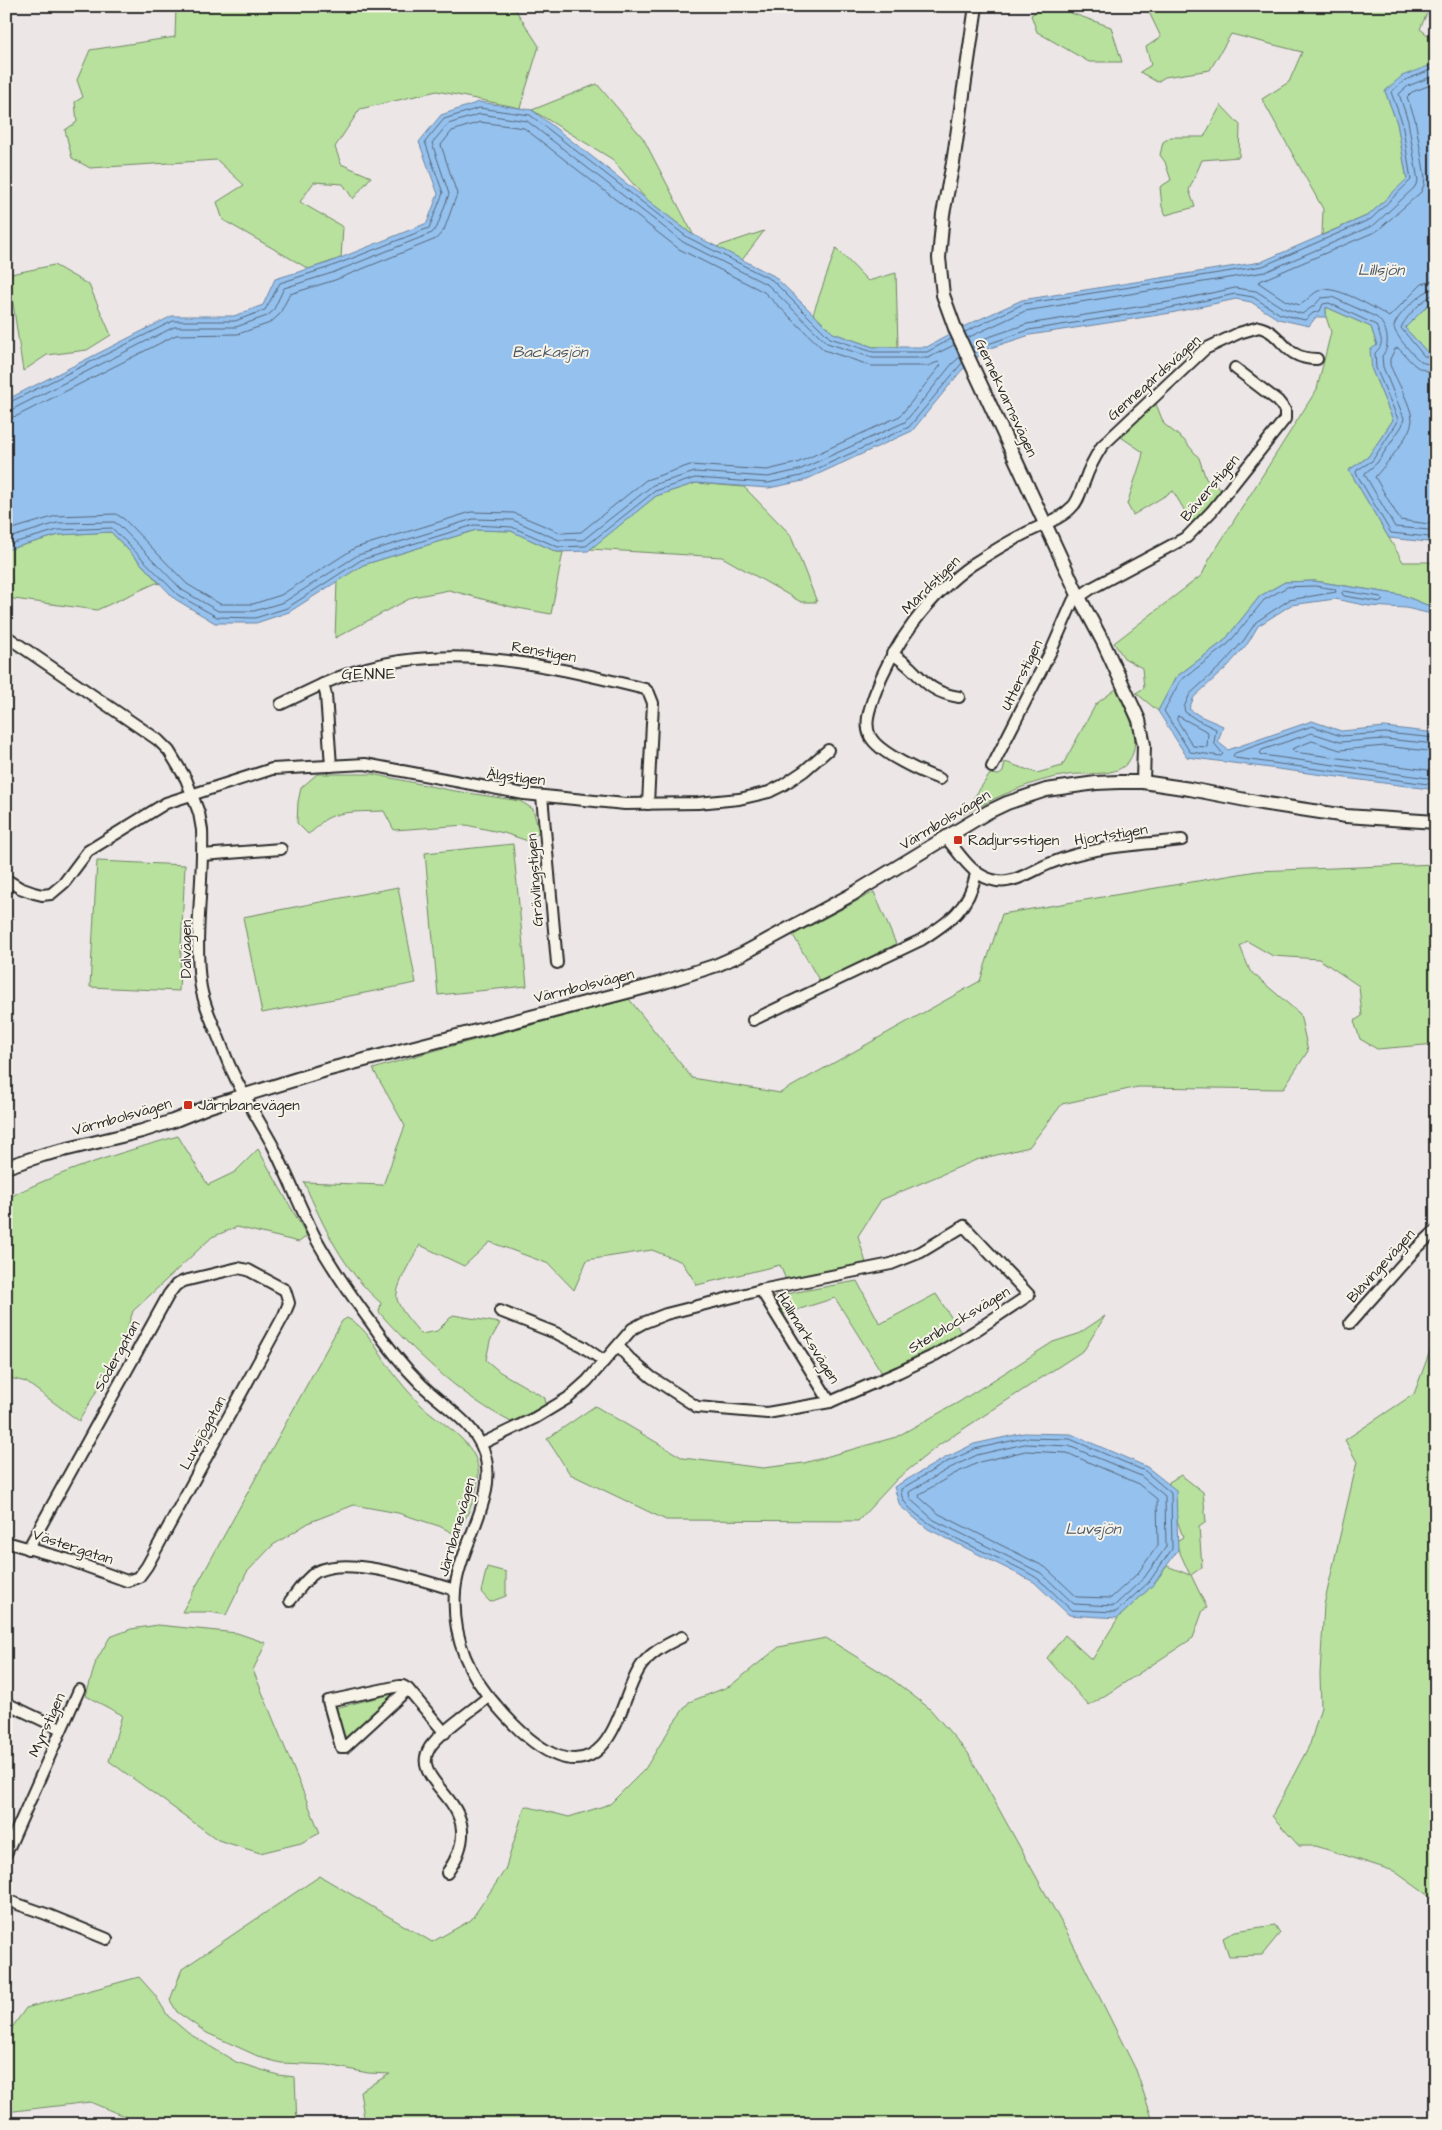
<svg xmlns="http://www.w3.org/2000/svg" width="1442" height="2130" viewBox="0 0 1442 2130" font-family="'Architects Daughter',sans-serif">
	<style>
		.green { fill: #b7e19d; stroke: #718664 }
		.water { fill: #95c1ee; stroke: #6b85a0 }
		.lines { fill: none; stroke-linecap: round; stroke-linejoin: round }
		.shore { stroke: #556779; stroke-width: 1 }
		.minor-casing { stroke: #2b2b2b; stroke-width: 14 }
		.tertiary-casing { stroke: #2b2b2b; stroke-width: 16 }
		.minor { stroke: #f7f3e8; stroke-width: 10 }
		.tertiary { stroke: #f7f3e8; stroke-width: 12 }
		.poi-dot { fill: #c8321e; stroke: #f7f3e8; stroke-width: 2 }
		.labels { text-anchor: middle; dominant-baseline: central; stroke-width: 4; stroke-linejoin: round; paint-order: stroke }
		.street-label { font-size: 15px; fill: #2b2b2b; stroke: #f7f3e8 }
		.poi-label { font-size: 15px; fill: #2b2b2b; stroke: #f7f3e8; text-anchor: start }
		.water-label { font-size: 16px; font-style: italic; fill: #4b5866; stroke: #f7f3e8 }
		.neighbourhood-label { font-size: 16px; letter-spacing: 1px; fill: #2b2b2b; stroke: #f7f3e8 }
	</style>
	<rect width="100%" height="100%" fill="#ece6e7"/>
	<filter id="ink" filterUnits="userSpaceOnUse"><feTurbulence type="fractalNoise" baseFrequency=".02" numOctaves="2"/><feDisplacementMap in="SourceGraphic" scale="10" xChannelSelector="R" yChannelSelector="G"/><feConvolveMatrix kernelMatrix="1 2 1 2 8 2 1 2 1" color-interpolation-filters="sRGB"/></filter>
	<g filter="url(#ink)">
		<g class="green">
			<path d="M 176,6 L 519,6 L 515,9 L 539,46 L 520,108 L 437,91 L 360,109 L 335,147 L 341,164 L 371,177 L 353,199 L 343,184 L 314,182 L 300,202 L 343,227 L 341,258 L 309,269 L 223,220 L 217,202 L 244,185 L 217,160 L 90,168 L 72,158 L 65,130 L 77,122 L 75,102 L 83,97 L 77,80 L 90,50 L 175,37 Z"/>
			<path d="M 1044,6 L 1051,6 L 1111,27 L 1122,62 L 1089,62 L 1037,32 L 1031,15 Z"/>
			<path d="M 1146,6 L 1430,6 L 1420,29 L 1436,41 L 1436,63 L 1385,91 L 1397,123 L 1407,180 L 1369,215 L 1322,235 L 1323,209 L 1262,99 L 1289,82 L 1302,52 L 1231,34 L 1210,70 L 1165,77 L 1157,82 L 1140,72 L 1151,65 L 1146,47 L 1161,37 Z"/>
			<path d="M 597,84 L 643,138 L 694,236 L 646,199 L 612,159 L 532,110 Z"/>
			<path d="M 1221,105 L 1240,125 L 1239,157 L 1202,160 L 1189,190 L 1195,207 L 1166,215 L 1162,207 L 1160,187 L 1171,180 L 1165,162 L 1160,155 L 1163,142 L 1171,137 L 1204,137 Z"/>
			<path d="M 764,231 L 742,260 L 716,247 Z"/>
			<path d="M 836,248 L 868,281 L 896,273 L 898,347 L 873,347 L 833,333 L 813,314 Z"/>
			<path d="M 54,265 L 89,285 L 111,335 L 87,350 L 47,355 L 23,371 L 13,303 L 6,299 L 6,275 Z"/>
			<path d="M 1436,297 L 1436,353 L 1428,353 L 1405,328 Z"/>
			<path d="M 1326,307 L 1371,327 L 1377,345 L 1372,370 L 1393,420 L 1368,457 L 1349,470 L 1403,562 L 1436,562 L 1436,584 L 1430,588 L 1432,607 L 1402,595 L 1315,581 L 1285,582 L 1260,596 L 1224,641 L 1176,677 L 1158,711 L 1136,693 L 1144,688 L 1142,668 L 1124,658 L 1114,643 L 1202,575 L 1209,560 L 1317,389 L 1331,332 L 1326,317 Z"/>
			<path d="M 1156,404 L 1164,424 L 1184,440 L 1199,458 L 1206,479 L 1222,490 L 1192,523 L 1173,491 L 1133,515 L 1127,504 L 1142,458 L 1143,452 L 1118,435 Z"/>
			<path d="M 696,483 L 744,487 L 790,534 L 817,602 L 801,602 L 722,557 L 590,549 L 656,496 Z"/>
			<path d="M 476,530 L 511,531 L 557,552 L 563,552 L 551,614 L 512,607 L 449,590 L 413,597 L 335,638 L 337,581 L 363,565 Z"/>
			<path d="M 111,532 L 160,584 L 156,583 L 97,610 L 6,598 L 6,550 L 59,535 Z"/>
			<path d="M 1116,689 C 1126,710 1144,738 1129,761 C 1117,778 1087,772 1068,775 C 1031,780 995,798 962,815 L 990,774 L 999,775 L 1003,772 L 1005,762 L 1037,773 L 1062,766 L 1096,704 Z"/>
			<path d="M 317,774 L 372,774 L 449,790 L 520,801 L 533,809 L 539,832 L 528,841 L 504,833 L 466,825 L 394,830 L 384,811 C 366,812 341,810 326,819 C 319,823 316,830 308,834 L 297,823 L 298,802 L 301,788 Z"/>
			<path d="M 513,844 L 527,986 L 438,995 L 425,853 Z"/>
			<path d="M 97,861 L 185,865 L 179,991 L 90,987 Z"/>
			<path d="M 1436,864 L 1436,1044 L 1377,1049 L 1360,1039 L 1354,1021 L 1362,1016 L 1359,986 L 1319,959 L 1273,956 L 1247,941 L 1240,946 L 1250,971 L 1300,1014 L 1308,1051 L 1283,1089 L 1138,1087 L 1062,1104 L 1029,1147 L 976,1160 L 881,1200 L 858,1236 L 866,1263 L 786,1280 L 780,1265 L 697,1285 L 682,1262 L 652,1250 L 587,1260 L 574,1290 L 549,1264 L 490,1242 L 464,1266 L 420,1245 C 414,1255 394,1288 397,1299 C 400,1311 413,1324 421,1334 L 437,1331 L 453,1315 L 500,1323 L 490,1341 L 486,1360 L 500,1372 L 545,1398 L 546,1405 L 511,1422 C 463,1397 421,1358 385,1319 L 379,1312 L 381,1303 C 344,1271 323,1226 304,1182 L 383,1185 L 405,1126 L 373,1069 L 422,1054 L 629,999 L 692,1078 L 780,1093 L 980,981 L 1002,914 L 1257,871 Z"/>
			<path d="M 398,887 L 416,983 L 262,1013 L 243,917 Z"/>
			<path d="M 874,892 L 896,944 L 820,982 L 793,935 Z"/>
			<path d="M 178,1136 L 208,1185 L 235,1172 L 258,1149 L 307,1236 L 299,1242 L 237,1227 L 212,1237 L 133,1311 L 120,1351 L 79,1421 L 26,1382 L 6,1377 L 6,1199 C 61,1170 120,1153 178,1136 Z"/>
			<path d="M 857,1281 L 880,1324 L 936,1294 L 962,1334 L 882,1373 L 835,1298 L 784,1314 L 775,1296 Z"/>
			<path d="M 1105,1316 L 1084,1350 L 939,1445 L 897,1479 L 858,1521 L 666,1520 L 570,1474 L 547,1439 L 595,1406 L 683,1458 L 763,1468 L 804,1463 L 896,1437 L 959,1402 L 1053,1342 L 1078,1334 Z"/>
			<path d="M 347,1318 C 367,1327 376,1349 389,1367 C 398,1380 410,1394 421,1405 C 437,1420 464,1435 474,1455 C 487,1479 468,1514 457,1535 L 439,1526 L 398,1513 L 354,1505 L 310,1522 L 273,1545 L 247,1572 L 226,1615 L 210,1612 L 182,1612 L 342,1321 Z"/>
			<path d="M 1436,1335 L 1436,1901 L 1394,1871 L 1316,1846 L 1299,1846 L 1272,1816 L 1310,1744 L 1321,1707 L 1320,1674 L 1324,1605 L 1357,1462 L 1345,1440 L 1414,1394 Z"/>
			<path d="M 1181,1475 L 1203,1492 L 1206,1522 L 1199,1527 L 1202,1567 L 1191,1575 L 1207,1608 L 1203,1610 L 1193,1638 L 1089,1706 L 1047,1658 L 1065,1635 L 1092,1660 L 1118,1618 L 1153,1585 L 1167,1566 L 1190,1575 L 1175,1542 L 1183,1537 L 1177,1520 L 1167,1505 L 1169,1482 Z"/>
			<path d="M 487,1567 L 506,1572 L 506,1596 L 490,1602 L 481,1592 Z"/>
			<path d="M 158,1625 L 237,1633 L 266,1643 L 253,1670 L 320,1833 L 301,1843 L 260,1853 L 218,1840 L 109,1761 L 122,1715 L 86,1696 L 96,1661 L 110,1637 L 131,1629 Z"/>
			<path d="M 826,1638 L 889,1677 L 929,1708 L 968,1753 L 1070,1938 L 1136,2070 L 1154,2124 L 365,2124 L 360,2091 L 390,2074 L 368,2073 L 328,2065 L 281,2063 L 262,2058 L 207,2033 L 177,2012 L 170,2000 L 182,1969 L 320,1876 L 432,1942 L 471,1920 L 505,1870 L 525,1806 L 569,1817 L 610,1804 L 645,1769 L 674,1722 L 689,1702 L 730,1686 L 779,1647 Z"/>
			<path d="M 396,1693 L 346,1738 L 342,1736 L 335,1708 Z"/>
			<path d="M 1275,1925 L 1280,1933 L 1262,1955 L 1229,1956 L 1223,1938 L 1235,1931 Z"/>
			<path d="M 139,1977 L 155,1995 L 168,2016 L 188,2033 L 236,2062 L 278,2075 L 295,2077 L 297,2124 L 143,2124 L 90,2102 L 6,2112 L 6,2036 L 26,2008 Z"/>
			<path d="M 1377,2116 L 1380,2124 L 1329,2124 Z"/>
		</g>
		<g class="water">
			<path d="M 1436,63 L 1436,297 L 1405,328 L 1428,353 L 1436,353 L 1436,553 L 1428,542 L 1389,538 L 1349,470 L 1368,457 L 1393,420 L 1372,370 L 1370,350 L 1377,345 L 1371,327 L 1326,307 L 1326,317 L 1316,317 L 1309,326 L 1278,319 L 1251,302 L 1236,299 L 1171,313 L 1030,335 L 987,349 L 961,371 L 912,431 L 803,481 L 769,488 L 696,483 L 656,496 L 588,551 L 557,552 L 511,531 L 476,530 L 363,565 L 289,612 L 256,623 L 215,623 L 175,599 L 111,532 L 59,535 L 6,550 L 6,400 L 172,316 L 234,316 L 263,305 L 275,279 L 328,263 L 427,223 L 438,194 L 419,142 L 441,115 L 479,102 L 532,110 L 690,233 L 774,276 L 833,333 L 873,347 L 927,347 L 967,325 L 1022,300 L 1261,262 L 1369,215 L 1407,179 L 1397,123 L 1385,91 L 1402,76 Z"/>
			<path d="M 1314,581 L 1402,595 L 1432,607 L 1436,600 L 1436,615 L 1406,608 L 1369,606 L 1335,599 L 1291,605 L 1258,626 L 1248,643 L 1227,667 L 1194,697 L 1189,709 L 1200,716 L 1223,726 L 1218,742 L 1228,750 L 1312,721 L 1341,731 L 1385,727 L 1436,733 L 1436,788 L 1429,789 L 1187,757 L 1158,711 L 1176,677 L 1224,641 L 1260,596 L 1285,582 Z"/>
			<path d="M 1024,1433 L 1071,1434 L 1147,1467 L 1176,1490 L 1178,1550 L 1153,1585 L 1118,1618 L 1069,1615 L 1034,1582 L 928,1529 L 900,1506 L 894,1487 L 945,1458 L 974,1444 Z"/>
		</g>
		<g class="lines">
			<g class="shore">
				<path d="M 1436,83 L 1412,92 L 1407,97 L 1415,119 L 1425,177 L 1424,185 L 1421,192 L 1377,231 L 1260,281 L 1259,283 L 1286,301 L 1300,305 C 1307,301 1313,292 1321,290 C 1336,285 1377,309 1389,317 L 1422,284 L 1436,280"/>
				<path d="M 1436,288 C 1425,288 1395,316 1394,327 C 1394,334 1417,361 1424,363 C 1428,364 1432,364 1436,364"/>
				<path d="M 1436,294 C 1426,295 1404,319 1401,328 L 1424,356 L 1436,358"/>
				<path d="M 965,332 L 1023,304 L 1263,266 L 1371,219 L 1411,180 L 1402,122 L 1391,92 L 1405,80 L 1436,68"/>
				<path d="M 967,338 L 1025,311 L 1265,272 L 1374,225 L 1414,188 L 1418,181 L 1408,121 L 1399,94 L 1408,86 L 1436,75"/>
				<path d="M 972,347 L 983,339 L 1027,324 L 1169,302 L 1235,288 L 1256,291 L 1283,308 L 1302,314 L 1315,305 L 1321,298 L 1332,297 L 1376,317 C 1388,326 1391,346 1382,356 L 1383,367 L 1404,418 L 1402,426 L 1377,463 L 1365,473 L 1365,475 L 1395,527 L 1429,530 L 1436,534"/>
				<path d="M 975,353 L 985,345 L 1029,330 L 1170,308 L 1235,294 L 1253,297 L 1280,314 L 1305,320 L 1313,313 L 1320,311 L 1323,304 L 1329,303 L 1376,325 C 1380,337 1386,343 1375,353 L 1376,368 L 1398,419 L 1397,423 L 1372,461 L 1357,470 L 1356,473 L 1391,533 L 1429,537 L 1436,544"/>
				<path d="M 1436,372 C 1414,371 1412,361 1398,348 L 1395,349 L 1390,359 L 1390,365 C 1396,379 1411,405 1412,419 C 1412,435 1385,465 1375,477 L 1400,520 L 1436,525"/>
				<path d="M 6,404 L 173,321 L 235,321 L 265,310 L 280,283 L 330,267 L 429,228 L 443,193 L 425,142 L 444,119 L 479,108 L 530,115 L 687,237 L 772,280 L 830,338 L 873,352 L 927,352 L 951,339"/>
				<path d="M 6,410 L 13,409 L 174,327 L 236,327 L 267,316 L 273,311 L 284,288 L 332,273 L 432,233 L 437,227 L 449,194 L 432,143 L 448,124 L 480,114 L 527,121 L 683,242 L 768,285 L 827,343 L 873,358 L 928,358 L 954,345"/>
				<path d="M 6,418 L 17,416 L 176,335 L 238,334 L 270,323 L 279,315 L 290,294 L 335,280 L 436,239 L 444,230 L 457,194 L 441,145 L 452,131 L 480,122 L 524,128 L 679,249 L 764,292 L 824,350 L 872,366 L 928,366 L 938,362 L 941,365 L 900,416 L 797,463 L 767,470 L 690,465 L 646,480 L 581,532 L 561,533 L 514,513 L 471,512 L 355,548 L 281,595 L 253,604 L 220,604 L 187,584 L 124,519 L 116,514 L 56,516 L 6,531"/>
				<path d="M 6,539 L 57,523 L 114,522 L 119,525 L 182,590 L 218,611 L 254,611 L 284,602 L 358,555 L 473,519 L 513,520 L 559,540 L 583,540 L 653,485 L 695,472 L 768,477 L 799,470 L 905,422 L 952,364 L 960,357"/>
				<path d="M 6,545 L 58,530 L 112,528 L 178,595 L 217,617 L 255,618 L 287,608 L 361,560 L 474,525 L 512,527 L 558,547 L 586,546 L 655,491 L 695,478 L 768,483 L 801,476 L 909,427 L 962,363"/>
				<path d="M 1315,586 L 1335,589 L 1336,592 L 1289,600 L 1256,622 L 1244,640 L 1223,664 L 1190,694 L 1184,707 L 1185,712 L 1197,720 L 1216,729 L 1214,743 L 1223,754 L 1221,756 L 1190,752 L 1164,711 L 1180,681 L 1228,644 L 1264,600 L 1287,587 Z"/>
				<path d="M 1344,591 L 1381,597 L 1383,600 L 1381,602 L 1344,596 L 1342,593 Z"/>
				<path d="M 1178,716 L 1208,732 L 1207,747 L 1193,746 L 1177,720 Z"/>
				<path d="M 1436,738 L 1385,733 L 1341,736 L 1312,726 L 1235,753 L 1233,755 L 1235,758 L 1428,784 L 1436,783"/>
				<path d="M 1436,744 L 1385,739 L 1340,742 L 1312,733 L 1262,750 L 1260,753 L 1262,755 L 1428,778 L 1436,777"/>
				<path d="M 1436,752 L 1385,746 L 1340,750 L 1312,741 L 1292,749 L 1294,752 L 1428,770 L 1436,769"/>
				<path d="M 1025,1438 L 1070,1439 L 1145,1471 L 1171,1493 L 1172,1549 L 1149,1582 L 1116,1612 L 1071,1610 C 1060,1600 1050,1588 1038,1579 C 1013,1560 897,1523 901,1489 L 947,1462 L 975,1449 Z"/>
				<path d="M 1025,1444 L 1069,1446 L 1141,1476 L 1165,1496 L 1166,1547 L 1144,1578 L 1114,1606 L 1074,1604 L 1041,1573 L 934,1520 L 910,1499 L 909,1492 L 950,1468 L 977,1455 Z"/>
				<path d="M 1026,1451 L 1067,1453 L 1137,1483 L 1157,1499 L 1158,1545 L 1138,1573 L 1111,1598 L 1077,1597 L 1045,1567 L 939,1514 L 919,1497 L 920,1494 L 954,1474 L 980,1462 Z"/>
			</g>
			<g class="minor-casing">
				<g id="minor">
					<path d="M 6,636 L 158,740 L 169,751 L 186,779 L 199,813 L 202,830 C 204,880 194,931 200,981 C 202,999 210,1017 217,1034 C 223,1048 227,1062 234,1075 C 245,1099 260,1122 273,1146 C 288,1176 300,1207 315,1237 C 331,1266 350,1294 370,1321 C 385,1343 402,1365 421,1384 C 443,1406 473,1421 484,1452 C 493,1479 483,1505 473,1531 C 466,1550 457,1570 455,1591 C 452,1634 467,1673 496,1705 C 512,1724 534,1747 558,1756 C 612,1775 620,1702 638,1671 C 647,1654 665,1645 682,1637"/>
					<path d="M 892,654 C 921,670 921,691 959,697"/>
					<path d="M 281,704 L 323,684"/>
					<path d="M 331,766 L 326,695 L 323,684 C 426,635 540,663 645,689 L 649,693 L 653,703 L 648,804"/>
					<path d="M 992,767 L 1052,649 L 1073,601 L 1092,588 L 1187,537 L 1212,511 L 1285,419 L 1285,410 L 1278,401 L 1235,368"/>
					<path d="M 940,779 C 923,773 878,753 870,736 C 864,723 870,708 874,696 C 891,646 930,594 973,564 C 990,553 1008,542 1026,533 C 1041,525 1060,520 1072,507 C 1079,501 1081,489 1085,480 C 1089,468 1095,457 1102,446 L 1205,349 L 1239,333 L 1259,327 C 1284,333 1282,359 1317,359"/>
					<path d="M 542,796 L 557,963"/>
					<path d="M 946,838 C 962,856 972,877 997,881 C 1015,884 1035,869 1051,863 C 1091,846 1139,845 1182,840"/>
					<path d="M 202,855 L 281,849"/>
					<path d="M 7,880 L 20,888 L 34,893 L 42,895 L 51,894 L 64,883 L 88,851 L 166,803 L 272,769 L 365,764 L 524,794 L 625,804 L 698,803 L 739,799 L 769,792 L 783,785 L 804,771 L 828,750"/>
					<path d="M 753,1020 L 921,940 C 950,921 968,910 976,874"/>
					<path d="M 761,1290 L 830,1402"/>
					<path d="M 500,1311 L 558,1334 L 582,1346 L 604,1361"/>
					<path d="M 1350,1323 L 1415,1250 L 1436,1230"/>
					<path d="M 481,1444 L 535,1418 L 568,1398 L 587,1381 L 632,1329 L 643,1323 L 666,1314 L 761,1290 L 891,1264 L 921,1252 L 964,1226 L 1029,1295 L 975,1331 L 935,1355 L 899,1372 L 830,1402 L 767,1413 L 697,1407 L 651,1377 L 630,1359 L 618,1346"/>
					<path d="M 6,1542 L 66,1559 L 127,1581 L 139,1577 L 147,1566 L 284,1315 L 289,1303 L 285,1290 L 248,1270 L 238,1268 L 184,1281 L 176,1285 L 169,1294 L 28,1549"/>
					<path d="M 290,1601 C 298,1591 305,1579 316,1572 C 348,1555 421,1580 455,1590"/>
					<path d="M 408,1689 L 345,1747 L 341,1747 L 328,1701 L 399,1686 L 403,1686 L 408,1689 L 445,1733"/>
					<path d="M 6,1703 L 61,1729"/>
					<path d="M 6,1854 L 79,1690"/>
					<path d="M 447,1873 C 497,1802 405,1787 430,1747 C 441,1731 473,1710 488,1697"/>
					<path d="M 6,1900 L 46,1914 L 107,1939"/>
				</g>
			</g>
			<g class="tertiary-casing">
				<g id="tertiary">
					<path d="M 976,6 L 953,163 L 943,214 L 939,258 L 943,295 L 956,331 L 1079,597 L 1103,642 L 1139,720 L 1144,745 L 1143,782"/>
					<path d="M 6,1167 L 43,1155 L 142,1131 L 173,1121 L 210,1106 L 326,1070 L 658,984 L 717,965 L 742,954 L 851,895 L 988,812 L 1007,803 L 1046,790 L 1096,783 L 1119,782 L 1143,782 L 1190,789 L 1261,803 L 1346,816 L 1436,822"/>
				</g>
			</g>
			<use href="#minor" class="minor"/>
			<use href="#tertiary" class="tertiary"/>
		</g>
	</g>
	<g class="poi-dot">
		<rect x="953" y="835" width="10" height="10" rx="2.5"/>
		<rect x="183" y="1100" width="10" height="10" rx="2.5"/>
	</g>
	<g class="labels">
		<g class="street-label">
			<text transform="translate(1154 378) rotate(-42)">Gennegårdsvägen</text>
			<text transform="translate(1006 398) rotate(65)">Gennekvarnsvägen</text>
			<text transform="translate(1210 488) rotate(-50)">Bäverstigen</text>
			<text transform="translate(931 585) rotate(-45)">Mårdstigen</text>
			<text transform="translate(544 652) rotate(10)">Renstigen</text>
			<text transform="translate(1022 675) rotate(-64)">Utterstigen</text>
			<text transform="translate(516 777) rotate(7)">Älgstigen</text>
			<text transform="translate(945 820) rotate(-31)">Värmbolsvägen</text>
			<text transform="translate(1111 835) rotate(-9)">Hjortstigen</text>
			<text transform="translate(535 880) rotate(-94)">Grävlingstigen</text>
			<text transform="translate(186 949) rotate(-90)">Dalvägen</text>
			<text transform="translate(584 986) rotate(-14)">Värmbolsvägen</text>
			<text transform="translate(122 1117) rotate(-16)">Värmbolsvägen</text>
			<text transform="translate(1381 1266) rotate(-48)">Blåvingevägen</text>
			<text transform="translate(959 1320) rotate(-31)">Stenblocksvägen</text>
			<text transform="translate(808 1338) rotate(58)">Hällmarksvägen</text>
			<text transform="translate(117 1356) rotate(-61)">Södergatan</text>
			<text transform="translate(203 1433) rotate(-62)">Luvsjögatan</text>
			<text transform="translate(457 1527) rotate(-74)">Järnbanevägen</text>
			<text transform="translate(73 1547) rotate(18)">Västergatan</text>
			<text transform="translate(47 1725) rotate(-66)">Myrstigen</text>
		</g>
		<g class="poi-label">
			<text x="968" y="840">Rådjursstigen</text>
			<text x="198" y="1105">Järnbanevägen</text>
		</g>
		<g class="water-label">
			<text x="1381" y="270">Lillsjön</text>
			<text x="550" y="352">Backasjön</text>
			<text x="1093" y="1529">Luvsjön</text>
		</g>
		<g class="neighbourhood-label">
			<text x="369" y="674">GENNE</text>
		</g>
	</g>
	<rect width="1442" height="2130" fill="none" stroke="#f7f3e8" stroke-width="25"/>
	<rect x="12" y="12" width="1417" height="2105" fill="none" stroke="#2b2b2b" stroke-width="2" filter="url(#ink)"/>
</svg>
